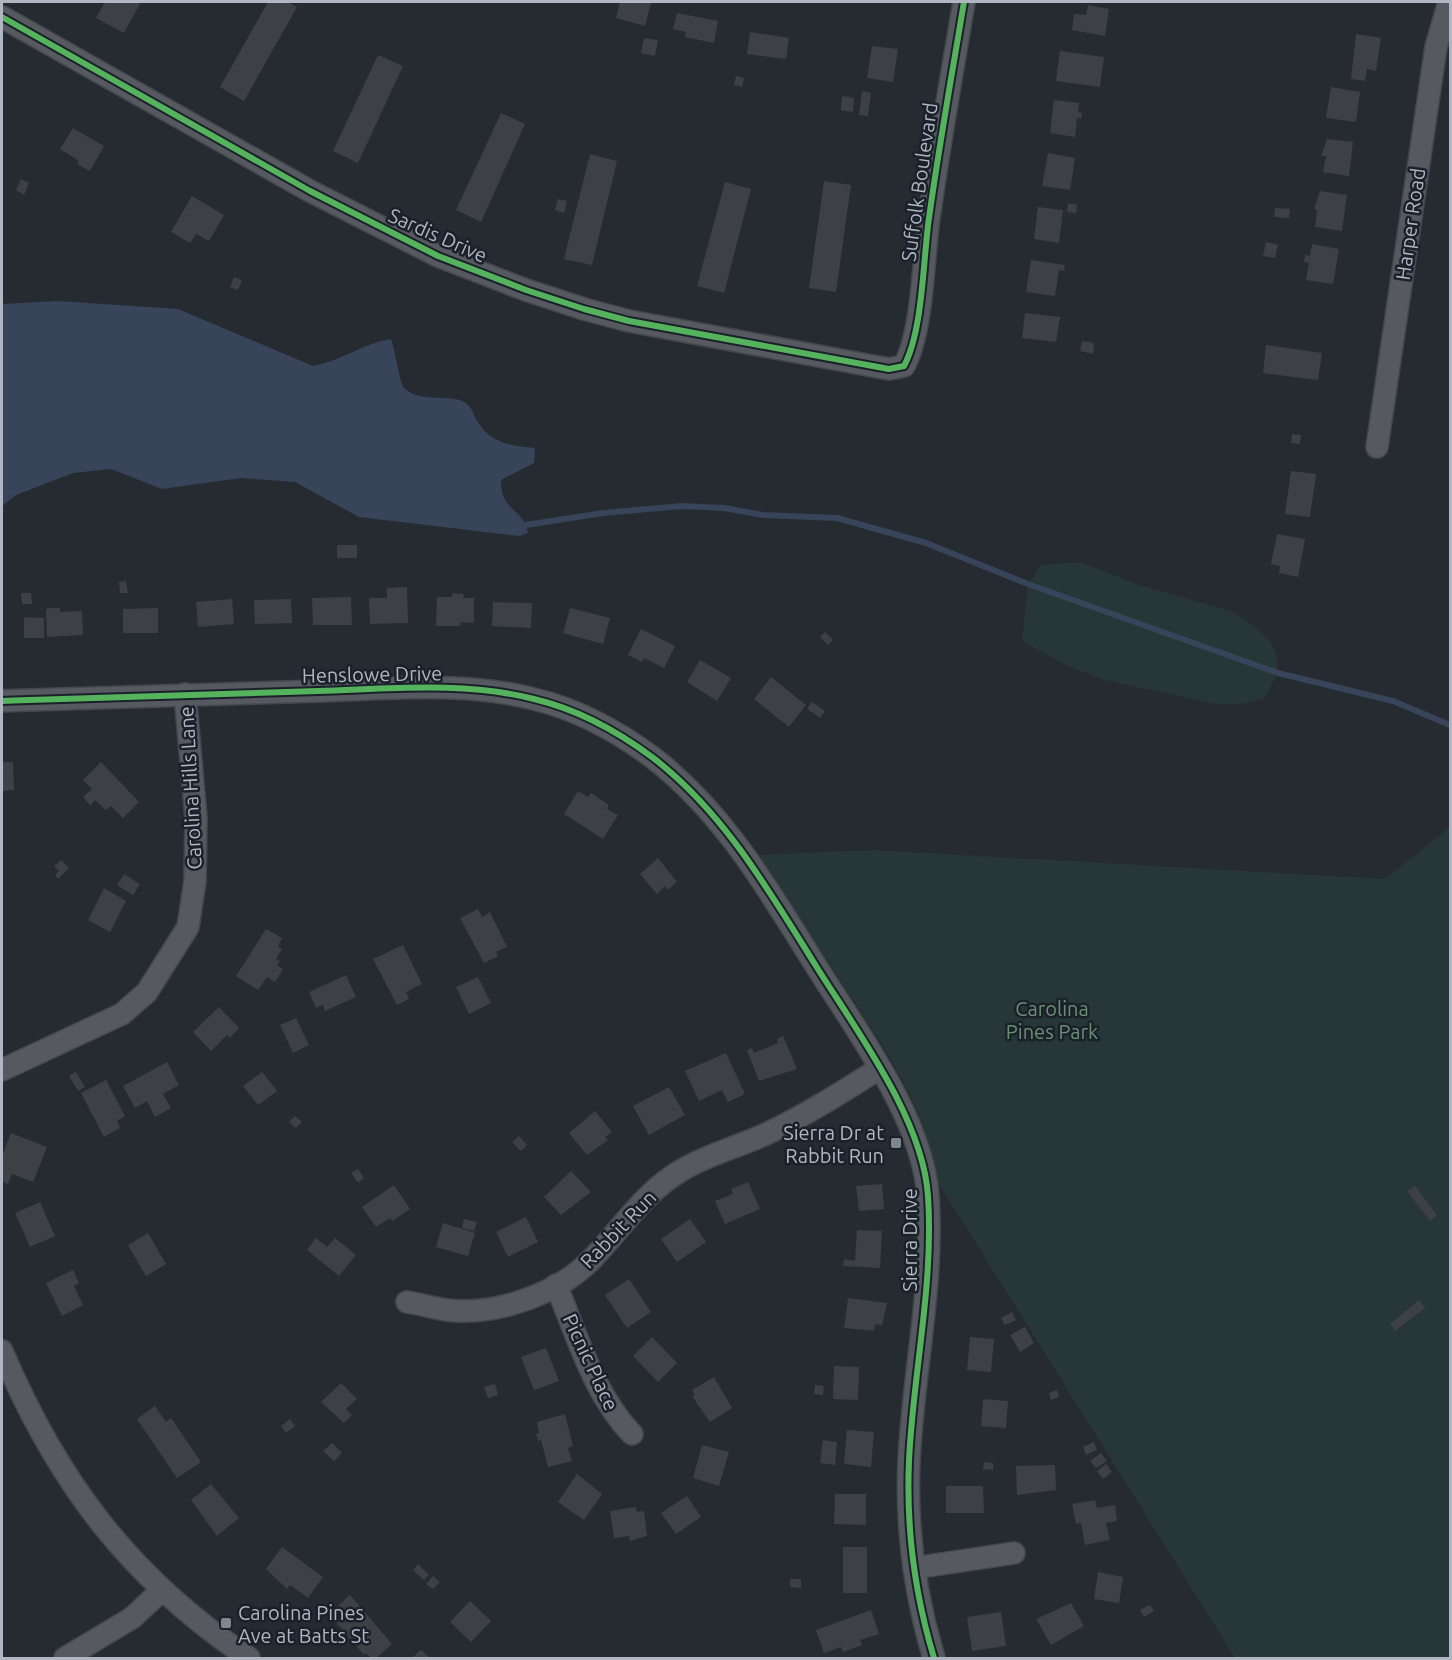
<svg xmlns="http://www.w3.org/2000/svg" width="1452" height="1660" viewBox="0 0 1452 1660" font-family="Ubuntu,sans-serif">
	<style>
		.green { fill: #273637 }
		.water { fill: #374459 }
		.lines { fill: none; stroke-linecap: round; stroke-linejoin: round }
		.stream { stroke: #374459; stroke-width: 6 }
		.building { fill: #3d4146 }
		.minor-casing { stroke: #44474c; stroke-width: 24 }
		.minor { stroke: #56595f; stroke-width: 21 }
		.cycleway-casing { stroke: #1b212a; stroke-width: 10 }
		.cycleway { stroke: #56b35d; stroke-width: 6 }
		.poi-dot { fill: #80868f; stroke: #1b212a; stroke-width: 2 }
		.labels { text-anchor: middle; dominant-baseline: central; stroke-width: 5; stroke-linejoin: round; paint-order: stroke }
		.street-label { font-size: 20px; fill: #b0b7c2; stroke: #1b212a }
		.park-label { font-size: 20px; fill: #6a9073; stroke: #1b212a }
		.poi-label { font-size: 20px; fill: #b0b7c2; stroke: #1b212a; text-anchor: end }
	</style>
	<rect width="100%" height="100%" fill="#262b31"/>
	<g class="green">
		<path d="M 1080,562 L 1139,585 L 1234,612 L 1254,626 L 1270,641 L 1277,657 L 1278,673 L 1264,699 L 1240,704 L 1221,705 L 1104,680 L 1068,666 L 1022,641 L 1028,584 L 1041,565 Z"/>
		<path d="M 1450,827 L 1450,1658 L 1235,1658 L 939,1184 C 925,1106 888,1053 845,988 C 816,943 786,899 756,855 L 873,850 L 1385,879 Z"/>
	</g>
	<path class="water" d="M 58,301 L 178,309 L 313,366 C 341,361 364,343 391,339 C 395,349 400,384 404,388 C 420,403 444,394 462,401 C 471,405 472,411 476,419 C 489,443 510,446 535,448 L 534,463 L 501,480 C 500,512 525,509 528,533 L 519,536 L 359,517 L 295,482 L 241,478 L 162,489 L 111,469 L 73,473 L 16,495 L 2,506 L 2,304 Z"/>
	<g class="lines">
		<path class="stream" d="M 526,525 L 603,513 L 682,506 L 724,508 L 763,515 L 837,518 L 926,543 L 1028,584 L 1278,673 L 1393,701 L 1450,725"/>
	</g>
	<g class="building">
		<path d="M 105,2 L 141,2 L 124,33 L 96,18 Z"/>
		<path d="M 268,2 L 288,2 L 297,7 L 244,101 L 220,87 Z"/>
		<path d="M 620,2 L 651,3 L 645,26 L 616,18 Z"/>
		<path d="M 1088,5 L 1109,9 L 1105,36 L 1072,30 L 1074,14 L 1086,15 Z"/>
		<path d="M 677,13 L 718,21 L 714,43 L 685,37 L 686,32 L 673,29 Z"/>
		<path d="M 750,32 L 789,38 L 786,59 L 747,54 Z"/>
		<path d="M 1356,34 L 1381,38 L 1376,71 L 1367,69 L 1365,81 L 1351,79 Z"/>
		<path d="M 644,38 L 658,40 L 655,56 L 641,53 Z"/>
		<path d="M 872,46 L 898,49 L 893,82 L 867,78 Z"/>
		<path d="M 1060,51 L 1104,57 L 1100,87 L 1056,81 Z"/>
		<path d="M 378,55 L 403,66 L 358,163 L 333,151 Z"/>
		<path d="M 736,76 L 744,78 L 742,87 L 734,85 Z"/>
		<path d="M 1331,87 L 1360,92 L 1356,122 L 1326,118 Z"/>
		<path d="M 862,91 L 871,93 L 868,116 L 859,115 Z"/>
		<path d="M 842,96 L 854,98 L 853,112 L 841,110 Z"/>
		<path d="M 1054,100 L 1079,103 L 1078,112 L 1082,113 L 1081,119 L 1077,118 L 1075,137 L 1050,133 Z"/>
		<path d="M 501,113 L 525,124 L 481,222 L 456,210 Z"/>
		<path d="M 73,128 L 104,146 L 90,171 L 77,164 L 79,161 L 60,149 Z"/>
		<path d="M 1327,139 L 1353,142 L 1349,176 L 1323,172 L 1326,156 L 1321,156 Z"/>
		<path d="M 1048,153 L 1075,158 L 1070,190 L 1042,186 Z"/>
		<path d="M 590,154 L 617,161 L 592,265 L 564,259 Z"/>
		<path d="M 21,179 L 29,183 L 24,195 L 16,190 Z"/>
		<path d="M 824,181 L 851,185 L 836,292 L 809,288 Z"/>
		<path d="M 725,182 L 751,189 L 724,293 L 697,286 Z"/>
		<path d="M 1320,191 L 1347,195 L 1342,231 L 1315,227 L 1317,210 L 1314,209 Z"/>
		<path d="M 192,196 L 224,215 L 209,241 L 196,234 L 190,243 L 171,232 Z"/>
		<path d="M 558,199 L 567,201 L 564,213 L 555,210 Z"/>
		<path d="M 1068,203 L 1077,205 L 1076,213 L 1067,212 Z"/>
		<path d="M 1038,207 L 1063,210 L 1059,243 L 1034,239 Z"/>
		<path d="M 1275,208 L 1290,209 L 1289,218 L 1274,217 Z"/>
		<path d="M 1266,242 L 1278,245 L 1275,258 L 1263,256 Z"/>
		<path d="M 1312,244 L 1339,249 L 1333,284 L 1306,280 L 1309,263 L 1304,262 L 1305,255 L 1310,256 Z"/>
		<path d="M 1031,260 L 1065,265 L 1064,271 L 1059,270 L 1055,296 L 1026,292 Z"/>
		<path d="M 234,277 L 242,280 L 238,290 L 230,287 Z"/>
		<path d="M 1025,313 L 1060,317 L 1056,342 L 1022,338 Z"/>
		<path d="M 1082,341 L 1094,343 L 1093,354 L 1080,351 Z"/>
		<path d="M 1266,345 L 1322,353 L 1318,380 L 1263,373 Z"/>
		<path d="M 1292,434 L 1301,435 L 1300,444 L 1291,443 Z"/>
		<path d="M 1291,471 L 1316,474 L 1310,517 L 1285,514 Z"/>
		<path d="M 1277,534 L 1305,539 L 1298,577 L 1279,573 L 1280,566 L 1271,564 Z"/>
		<rect x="337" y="545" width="20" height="13"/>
		<path d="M 126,581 L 128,593 L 120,593 L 119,582 Z"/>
		<path d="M 407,587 L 408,623 L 370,624 L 369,598 L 387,598 L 387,588 Z"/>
		<path d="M 21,593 L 31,593 L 32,604 L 22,604 Z"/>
		<path d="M 452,593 L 464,594 L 463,598 L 474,598 L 474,623 L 461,622 L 460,626 L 436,626 L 437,597 L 452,597 Z"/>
		<path d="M 351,597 L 352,625 L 313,625 L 312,598 Z"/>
		<path d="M 232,599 L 234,624 L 198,627 L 196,602 Z"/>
		<path d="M 291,599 L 292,623 L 255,624 L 254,600 Z"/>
		<path d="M 493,602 L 532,603 L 531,628 L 492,626 Z"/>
		<path d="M 51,608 L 60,608 L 60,612 L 82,611 L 83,635 L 47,637 L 46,609 Z"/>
		<path d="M 158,608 L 158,633 L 123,633 L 123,609 Z"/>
		<path d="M 570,608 L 610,618 L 603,644 L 563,633 Z"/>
		<path d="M 24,617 L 44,618 L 44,638 L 24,638 Z"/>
		<path d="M 641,629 L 675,646 L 664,668 L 644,658 L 642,662 L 628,655 Z"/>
		<path d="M 825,632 L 833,640 L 828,645 L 820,637 Z"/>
		<path d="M 700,660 L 731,678 L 717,701 L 687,682 Z"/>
		<path d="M 771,677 L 806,705 L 789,727 L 754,699 Z"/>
		<path d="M 812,702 L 825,711 L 820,718 L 807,709 Z"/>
		<path d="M 2,762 L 13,762 L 14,790 L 2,791 Z"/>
		<path d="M 101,762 L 139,802 L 123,818 L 111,806 L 106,810 L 95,800 L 90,805 L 83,797 L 92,789 L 83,780 Z"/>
		<path d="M 578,791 L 588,797 L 591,793 L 609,805 L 607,809 L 618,815 L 603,839 L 564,814 Z"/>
		<path d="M 658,858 L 677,882 L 668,890 L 665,886 L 657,894 L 640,874 Z"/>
		<path d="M 61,860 L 69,868 L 58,879 L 55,875 L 59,871 L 54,866 Z"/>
		<path d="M 124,874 L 140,884 L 133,895 L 117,885 Z"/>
		<path d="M 104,888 L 126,901 L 110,932 L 88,920 Z"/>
		<path d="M 478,909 L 482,917 L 490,912 L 507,947 L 496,952 L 498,956 L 484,963 L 460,918 Z"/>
		<path d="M 266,929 L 282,938 L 278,946 L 282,949 L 276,959 L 280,961 L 277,965 L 283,969 L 275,982 L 267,977 L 258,990 L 236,976 Z"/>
		<path d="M 403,945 L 422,984 L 406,992 L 409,999 L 397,1005 L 373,959 Z"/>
		<path d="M 346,975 L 356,997 L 325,1011 L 323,1005 L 316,1008 L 309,992 Z"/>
		<path d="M 478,977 L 491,1003 L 469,1014 L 456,987 Z"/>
		<path d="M 219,1007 L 239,1028 L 230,1038 L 227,1035 L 211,1051 L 193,1032 Z"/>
		<path d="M 296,1018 L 309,1045 L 293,1053 L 280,1025 Z"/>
		<path d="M 783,1036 L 797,1069 L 759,1081 L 747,1050 L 752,1048 L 754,1053 L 778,1043 L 777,1039 Z"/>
		<path d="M 726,1053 L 745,1094 L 728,1102 L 722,1090 L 699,1101 L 685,1071 Z"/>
		<path d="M 167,1062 L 179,1085 L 163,1094 L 171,1108 L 155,1117 L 147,1101 L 135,1108 L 123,1086 Z"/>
		<path d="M 76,1072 L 85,1087 L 78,1091 L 69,1076 Z"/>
		<path d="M 262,1072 L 277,1091 L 258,1105 L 243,1086 Z"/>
		<path d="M 106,1080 L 125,1116 L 117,1121 L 120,1128 L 104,1137 L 81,1093 Z"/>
		<path d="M 669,1087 L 685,1115 L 649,1135 L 633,1106 Z"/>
		<path d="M 595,1111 L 612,1132 L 605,1137 L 608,1140 L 587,1155 L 569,1133 Z"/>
		<path d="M 295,1116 L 302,1122 L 296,1128 L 289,1122 Z"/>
		<path d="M 11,1133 L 47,1147 L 33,1182 L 12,1174 L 8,1184 L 2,1181 L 2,1156 Z"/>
		<path d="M 519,1136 L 527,1145 L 521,1151 L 512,1142 Z"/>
		<path d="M 358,1169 L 364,1178 L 358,1183 L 351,1173 Z"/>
		<path d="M 571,1171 L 591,1192 L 561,1215 L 544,1197 Z"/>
		<path d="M 748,1182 L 760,1209 L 725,1224 L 715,1201 L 733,1194 L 731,1189 Z"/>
		<path d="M 882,1184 L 884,1209 L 859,1211 L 856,1186 Z"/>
		<path d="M 394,1185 L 410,1209 L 392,1221 L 390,1218 L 376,1227 L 362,1207 Z"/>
		<path d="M 1415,1186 L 1437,1215 L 1430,1221 L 1407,1191 Z"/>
		<path d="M 40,1202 L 55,1236 L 30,1247 L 15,1213 Z"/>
		<path d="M 526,1217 L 538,1242 L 508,1257 L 496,1232 Z"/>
		<path d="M 464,1219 L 477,1222 L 474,1231 L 462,1228 Z"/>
		<path d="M 690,1219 L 706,1242 L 677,1262 L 661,1239 Z"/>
		<path d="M 443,1223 L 475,1233 L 468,1256 L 436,1247 Z"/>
		<path d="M 857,1230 L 882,1231 L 880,1268 L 843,1266 L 844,1259 L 855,1261 Z"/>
		<path d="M 148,1233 L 166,1264 L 146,1276 L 128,1245 Z"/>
		<path d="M 316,1238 L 327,1247 L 335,1238 L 356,1255 L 339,1276 L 307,1250 Z"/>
		<path d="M 73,1270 L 79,1283 L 74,1286 L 83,1305 L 62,1316 L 46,1283 Z"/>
		<path d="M 629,1279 L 651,1312 L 627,1328 L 605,1295 Z"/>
		<path d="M 848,1298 L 887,1303 L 882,1325 L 875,1324 L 874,1331 L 844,1328 Z"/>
		<path d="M 1419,1300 L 1425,1308 L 1395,1331 L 1390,1324 Z"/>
		<path d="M 1012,1312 L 1016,1320 L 1005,1325 L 1001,1318 Z"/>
		<path d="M 1025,1327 L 1034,1343 L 1020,1352 L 1010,1335 Z"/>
		<path d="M 652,1337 L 677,1363 L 658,1382 L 633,1356 Z"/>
		<path d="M 970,1337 L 994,1339 L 991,1372 L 967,1370 Z"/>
		<path d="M 546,1348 L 559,1381 L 534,1390 L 521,1357 Z"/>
		<path d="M 834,1366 L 859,1367 L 858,1400 L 833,1399 Z"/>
		<path d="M 714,1377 L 732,1408 L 710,1422 L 692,1396 L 695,1395 L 692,1390 Z"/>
		<path d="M 341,1383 L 357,1399 L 346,1409 L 352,1415 L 344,1423 L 321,1402 Z"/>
		<path d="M 495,1384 L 498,1395 L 488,1398 L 484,1387 Z"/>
		<path d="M 815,1385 L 824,1386 L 823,1395 L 814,1394 Z"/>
		<path d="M 1057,1390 L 1059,1397 L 1051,1400 L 1049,1393 Z"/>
		<path d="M 983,1399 L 1008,1401 L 1006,1428 L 981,1426 Z"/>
		<path d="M 155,1406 L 166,1422 L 171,1418 L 201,1462 L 177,1478 L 137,1419 Z"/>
		<path d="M 565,1414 L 573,1446 L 568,1448 L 572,1461 L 548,1467 L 541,1440 L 538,1441 L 536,1434 L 539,1433 L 537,1422 Z"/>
		<path d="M 290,1419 L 295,1426 L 286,1433 L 281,1426 Z"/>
		<path d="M 847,1430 L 874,1432 L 871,1467 L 844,1464 Z"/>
		<path d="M 823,1440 L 837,1442 L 835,1465 L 820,1463 Z"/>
		<path d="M 1094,1442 L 1097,1450 L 1086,1455 L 1083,1447 Z"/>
		<path d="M 332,1443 L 342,1453 L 334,1461 L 323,1451 Z"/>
		<path d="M 702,1445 L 729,1452 L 719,1486 L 693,1478 Z"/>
		<path d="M 1101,1453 L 1107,1461 L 1096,1468 L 1090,1461 Z"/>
		<path d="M 984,1462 L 993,1463 L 993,1470 L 983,1469 Z"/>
		<path d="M 1106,1464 L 1112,1472 L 1103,1479 L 1097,1471 Z"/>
		<path d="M 1055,1465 L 1056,1490 L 1017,1495 L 1016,1466 Z"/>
		<path d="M 577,1474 L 602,1494 L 584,1520 L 558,1502 Z"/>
		<path d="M 211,1484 L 239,1518 L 217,1536 L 191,1500 Z"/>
		<path d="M 946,1486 L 983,1486 L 984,1513 L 946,1513 Z"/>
		<path d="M 835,1494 L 866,1494 L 866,1525 L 834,1524 Z"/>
		<path d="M 687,1496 L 701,1517 L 676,1534 L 661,1513 Z"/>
		<path d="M 1095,1500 L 1097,1508 L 1115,1505 L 1117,1521 L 1106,1523 L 1110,1540 L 1085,1545 L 1081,1523 L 1076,1524 L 1072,1504 Z"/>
		<path d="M 636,1507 L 637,1512 L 644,1511 L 647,1536 L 630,1541 L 629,1536 L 614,1538 L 610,1511 Z"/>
		<path d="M 282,1547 L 323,1577 L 308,1598 L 290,1585 L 287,1589 L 266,1569 Z"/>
		<rect x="843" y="1547" width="24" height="46"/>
		<path d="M 418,1564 L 429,1575 L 424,1580 L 413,1570 Z"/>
		<path d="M 1098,1572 L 1123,1577 L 1119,1603 L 1094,1599 Z"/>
		<path d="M 433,1576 L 440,1582 L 433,1589 L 426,1584 Z"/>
		<path d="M 790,1579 L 801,1579 L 801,1588 L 790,1587 Z"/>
		<path d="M 350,1595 L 392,1644 L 376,1658 L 371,1658 L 366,1653 L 364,1655 L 329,1614 Z"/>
		<path d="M 470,1601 L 491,1621 L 471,1642 L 450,1622 Z"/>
		<path d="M 1071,1603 L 1084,1626 L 1051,1645 L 1036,1619 Z"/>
		<path d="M 1150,1605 L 1154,1611 L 1144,1617 L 1140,1610 Z"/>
		<path d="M 871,1610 L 879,1634 L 860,1640 L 862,1645 L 860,1646 L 843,1652 L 841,1647 L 824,1653 L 816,1630 Z"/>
		<path d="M 1001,1612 L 1006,1646 L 972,1651 L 967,1617 Z"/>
		<path d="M 421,1650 L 430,1658 L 412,1658 Z"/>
	</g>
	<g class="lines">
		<g class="minor-casing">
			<g id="minor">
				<path d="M 2,17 L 310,191 L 438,256 L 526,290 L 584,309 L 629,321 L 889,369 L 904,366 C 923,331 923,259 929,218 C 939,146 952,74 964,2"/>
				<path d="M 1377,447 L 1436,47 L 1449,2"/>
				<path d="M 2,701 C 107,697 212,694 318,691 C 389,689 464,681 534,699 C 576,709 617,731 652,757 C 724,812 769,891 816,966 C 856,1030 923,1119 928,1196 C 934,1285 913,1373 909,1461 C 906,1528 915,1595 934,1658"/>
				<path d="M 2,1070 L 122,1014 L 147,992 L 188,927 L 195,881 L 196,818 L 185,694"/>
				<path d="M 556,1285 C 577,1335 594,1395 632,1434"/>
				<path d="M 407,1302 C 420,1304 433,1308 447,1310 C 495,1316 559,1294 593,1258 C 623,1227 644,1192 682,1170 C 709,1154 738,1147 766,1134 C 806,1115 842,1092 880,1068"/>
				<path d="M 2,1351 C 58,1483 130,1578 249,1658"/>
				<path d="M 914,1568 L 1014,1553"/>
				<path d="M 65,1658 L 132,1618 L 161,1591"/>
			</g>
		</g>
		<use href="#minor" class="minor"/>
		<g class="cycleway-casing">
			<g id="cycleway">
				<path d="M 2,17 L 310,191 L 438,256 L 526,290 L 584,309 L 629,321 L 889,369 L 904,366 C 923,331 923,259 929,218 C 939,146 952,74 964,2"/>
				<path d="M 2,701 C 107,697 212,694 318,691 C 389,689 464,681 534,699 C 576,709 617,731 652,757 C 724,812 769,891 816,966 C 856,1030 923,1119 928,1196 C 934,1285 913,1373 909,1461 C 906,1528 915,1595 934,1658"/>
			</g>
		</g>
		<use href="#cycleway" class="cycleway"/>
	</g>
	<g class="poi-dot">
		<rect x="890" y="1137" width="12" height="12" rx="3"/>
		<rect x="220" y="1617" width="12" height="12" rx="3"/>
	</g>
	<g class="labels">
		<g class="street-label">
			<text transform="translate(919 182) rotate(-82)">Suffolk Boulevard</text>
			<text transform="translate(1410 224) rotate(-82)">Harper Road</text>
			<text transform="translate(438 235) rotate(24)">Sardis Drive</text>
			<text transform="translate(372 674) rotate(-1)">Henslowe Drive</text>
			<text transform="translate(190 788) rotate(-93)">Carolina Hills Lane</text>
			<text transform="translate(618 1229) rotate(-46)">Rabbit Run</text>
			<text transform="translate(909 1240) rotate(-90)">Sierra Drive</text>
			<text transform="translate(591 1362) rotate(65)">Picnic Place</text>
		</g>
		<g class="park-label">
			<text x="1052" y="1008">Carolina<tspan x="1052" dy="23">Pines Park</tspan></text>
		</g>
		<g class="poi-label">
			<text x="884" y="1132">Sierra Dr at<tspan x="884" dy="23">Rabbit Run</tspan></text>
			<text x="238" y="1612" text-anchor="start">Carolina Pines<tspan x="238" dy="23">Ave at Batts St</tspan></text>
		</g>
	</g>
	<rect width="1452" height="1660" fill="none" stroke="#b0b7c2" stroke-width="6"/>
</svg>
